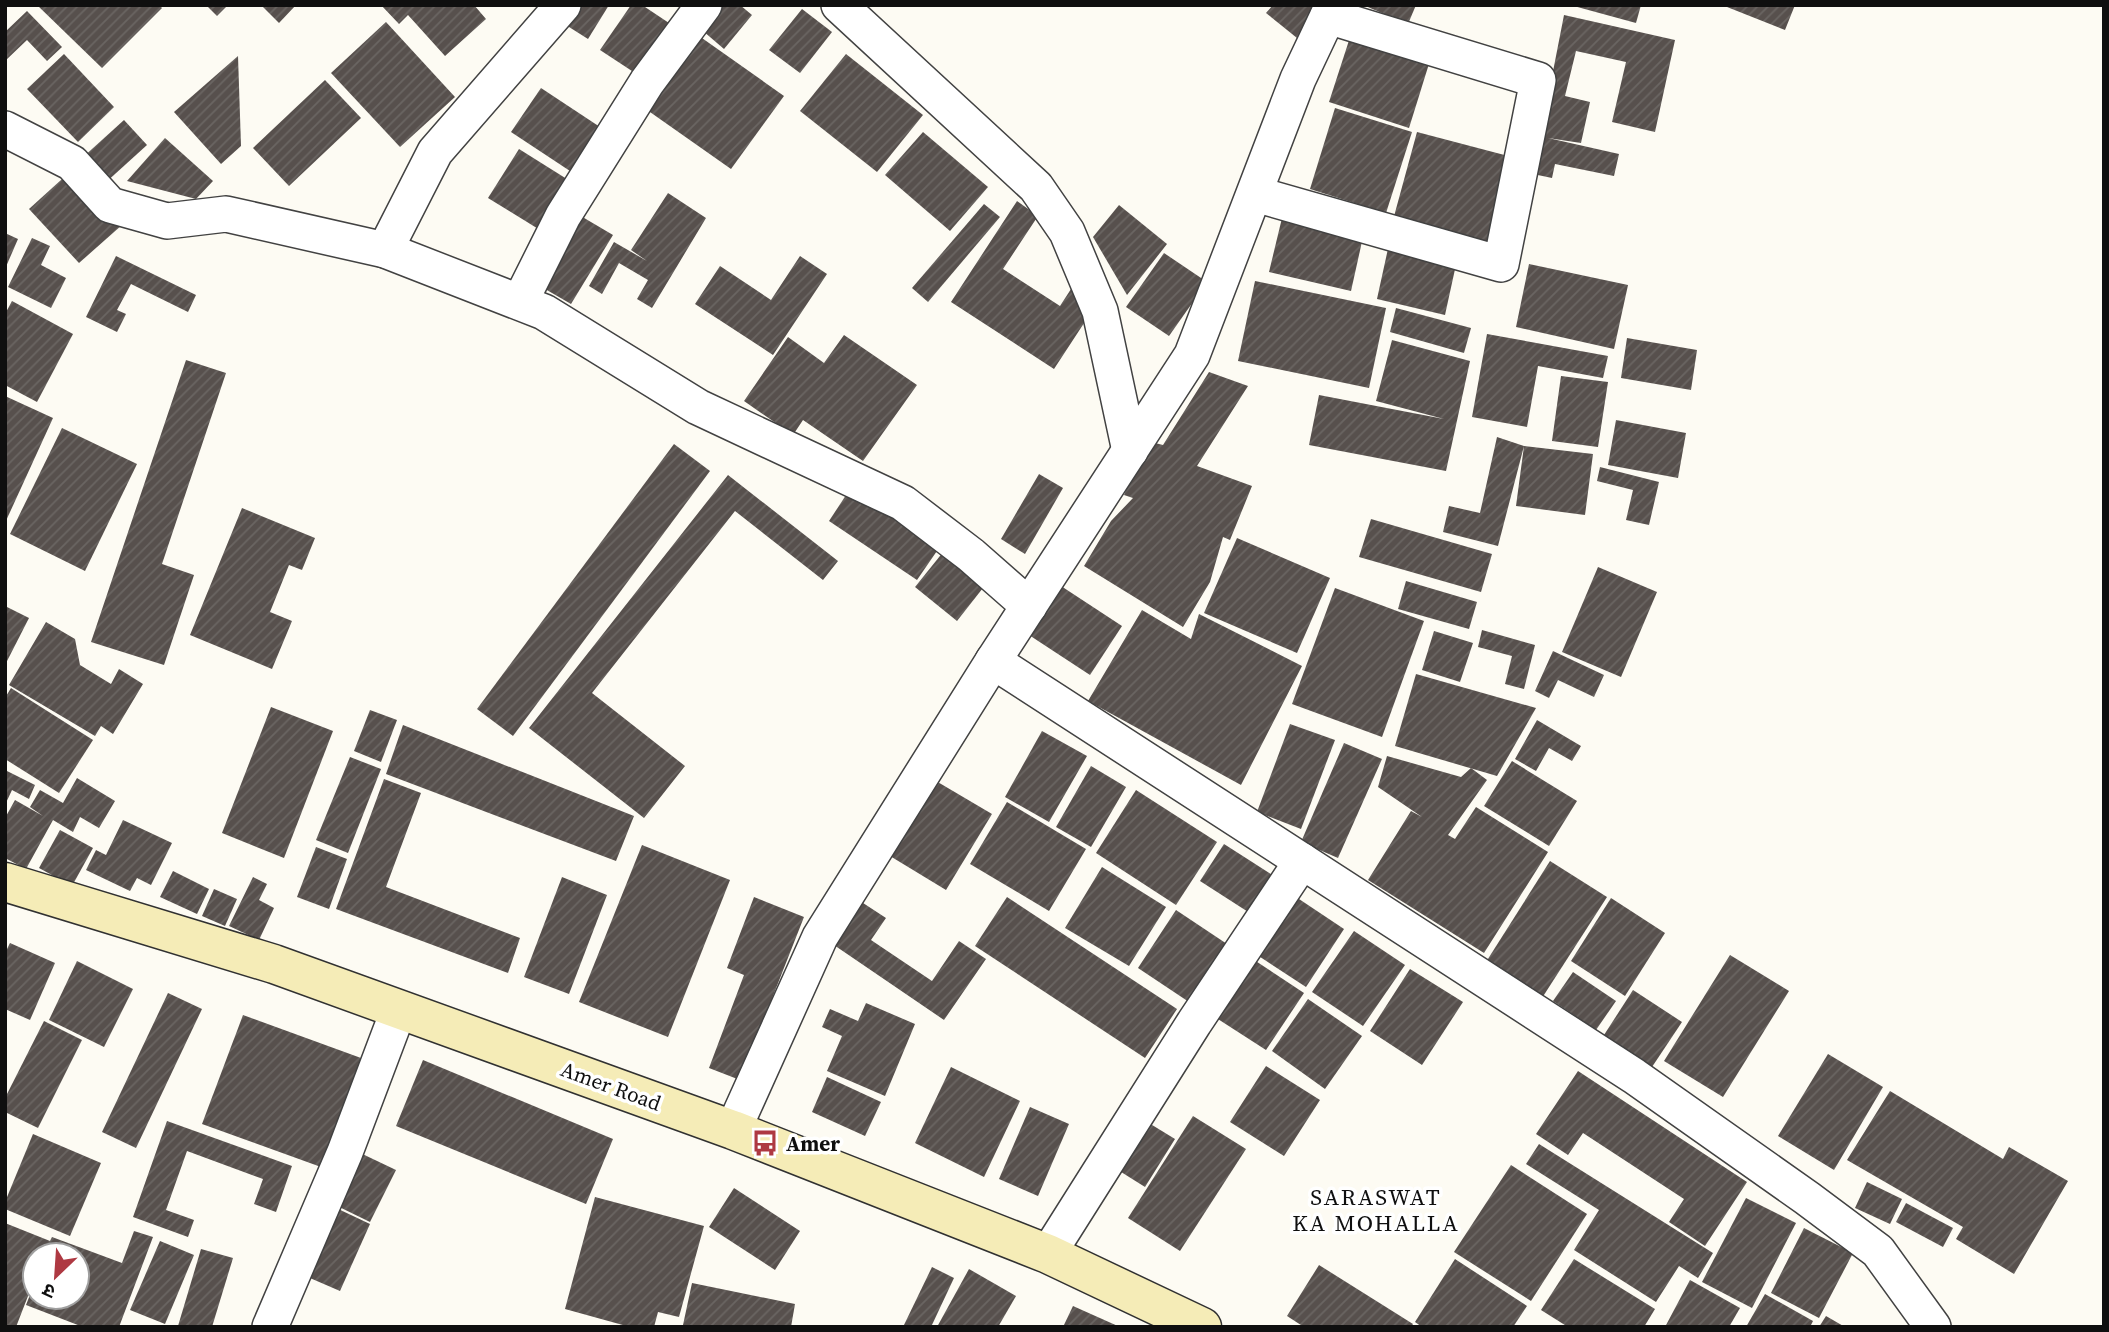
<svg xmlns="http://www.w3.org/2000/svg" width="2109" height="1332" viewBox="0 0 2109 1332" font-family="'Source Serif 4','Noto Sans Devanagari',serif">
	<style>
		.building { fill: url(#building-hatch) }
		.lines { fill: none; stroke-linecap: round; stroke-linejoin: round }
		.street-casing { stroke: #424242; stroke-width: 38 }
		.secondary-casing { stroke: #313131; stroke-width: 41 }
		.street { stroke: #fff; stroke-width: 35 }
		.secondary { stroke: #f5ecb7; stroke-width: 38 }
		.labels { text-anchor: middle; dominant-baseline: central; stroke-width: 7; stroke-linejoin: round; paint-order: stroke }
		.street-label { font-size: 21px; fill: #0f0f0f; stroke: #fff }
		.poi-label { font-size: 21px; font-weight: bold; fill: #0f0f0f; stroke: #fff; text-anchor: start }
		.neighbourhood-label { font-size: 23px; letter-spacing: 2px; fill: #0f0f0f; stroke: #fff }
	</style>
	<defs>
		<pattern id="building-hatch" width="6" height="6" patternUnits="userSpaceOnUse" patternTransform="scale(1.75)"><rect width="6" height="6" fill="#57504d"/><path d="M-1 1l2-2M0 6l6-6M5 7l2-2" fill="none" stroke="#6a6562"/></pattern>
	</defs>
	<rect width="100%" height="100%" fill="#fdfbf3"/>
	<g class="building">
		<path d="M 37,5 L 159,5 L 162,8 L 102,68 Z"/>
		<path d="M 206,5 L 228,5 L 217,16 Z"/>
		<path d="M 261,5 L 296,5 L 279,23 Z"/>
		<path d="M 381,5 L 474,5 L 486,19 L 445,56 L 408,15 L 399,24 Z"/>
		<path d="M 568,5 L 609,5 L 588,39 L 558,20 Z"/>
		<path d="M 631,5 L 642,5 L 669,23 L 635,73 L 600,50 Z"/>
		<path d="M 712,5 L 740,5 L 752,15 L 724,49 L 696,25 Z"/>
		<path d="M 1273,5 L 1324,5 L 1297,38 L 1266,13 Z"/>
		<path d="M 1363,5 L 1416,5 L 1408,24 Z"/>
		<path d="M 1570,5 L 1641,5 L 1636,23 Z"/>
		<path d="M 1722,5 L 1795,5 L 1785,30 Z"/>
		<path d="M 802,9 L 832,32 L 800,73 L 769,50 Z"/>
		<path d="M 27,11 L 62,47 L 47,61 L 27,40 L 5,61 L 5,32 Z"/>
		<path d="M 1564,15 L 1675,40 L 1655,132 L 1612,122 L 1626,62 L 1576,51 L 1565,96 L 1590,102 L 1581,143 L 1548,138 L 1619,154 L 1614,176 L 1555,164 L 1552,178 L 1533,174 Z"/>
		<path d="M 386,22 L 455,97 L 400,147 L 331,73 Z"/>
		<path d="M 1354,25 L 1433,51 L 1409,128 L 1329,102 Z"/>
		<path d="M 692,31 L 784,96 L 731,169 L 640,105 Z"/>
		<path d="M 64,54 L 114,107 L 78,142 L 27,89 Z"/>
		<path d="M 846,54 L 923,115 L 877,172 L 800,111 Z"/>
		<path d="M 238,56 L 241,146 L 221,164 L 174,112 Z"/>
		<path d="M 325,80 L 361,118 L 289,186 L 253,148 Z"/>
		<path d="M 541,88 L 600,127 L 570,171 L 511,132 Z"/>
		<path d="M 1335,108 L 1412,132 L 1386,213 L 1310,189 Z"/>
		<path d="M 124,120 L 147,145 L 104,184 L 81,159 Z"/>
		<path d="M 923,132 L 988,187 L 950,231 L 885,175 Z"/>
		<path d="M 1417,132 L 1512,157 L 1488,246 L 1393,220 Z"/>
		<path d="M 165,138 L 213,181 L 196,199 L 127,181 Z"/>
		<path d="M 519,149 L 570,181 L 540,230 L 488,198 Z"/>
		<path d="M 72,170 L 122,225 L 79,263 L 29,209 Z"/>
		<path d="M 668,193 L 706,218 L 652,308 L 637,299 L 648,280 L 619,263 L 602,294 L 589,286 L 614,242 L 647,261 L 631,250 Z"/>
		<path d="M 1017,201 L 1038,216 L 1003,269 L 1060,306 L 1071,289 L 1090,314 L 1054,369 L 951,302 Z"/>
		<path d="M 984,204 L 1000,217 L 928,302 L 912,288 Z"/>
		<path d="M 1119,205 L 1167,244 L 1127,295 L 1093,237 Z"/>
		<path d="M 574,212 L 613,235 L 571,304 L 533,282 Z"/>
		<path d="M 1282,218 L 1363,237 L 1351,291 L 1269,272 Z"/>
		<path d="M 5,233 L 18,239 L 5,269 Z"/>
		<path d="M 32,238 L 50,246 L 41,265 L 66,278 L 51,308 L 8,287 Z"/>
		<path d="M 1389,244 L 1457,260 L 1445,315 L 1377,299 Z"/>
		<path d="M 1164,253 L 1207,282 L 1169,336 L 1126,307 Z"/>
		<path d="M 116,256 L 196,295 L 188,312 L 131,284 L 117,310 L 126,314 L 117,332 L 86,317 Z"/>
		<path d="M 800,256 L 827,274 L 773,355 L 695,304 L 720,266 L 771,300 Z"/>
		<path d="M 1529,264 L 1628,285 L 1614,349 L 1516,327 Z"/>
		<path d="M 1255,281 L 1386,308 L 1369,388 L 1238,361 Z"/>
		<path d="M 12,301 L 73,334 L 37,402 L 5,385 L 5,314 Z"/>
		<path d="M 1396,308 L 1471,328 L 1464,353 L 1390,332 Z"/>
		<path d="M 1487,334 L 1608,356 L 1603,378 L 1538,366 L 1527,427 L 1472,417 Z"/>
		<path d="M 844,335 L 917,385 L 863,461 L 803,420 L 793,435 L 744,401 L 788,337 L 824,363 Z"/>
		<path d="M 1627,338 L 1697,350 L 1691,390 L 1621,378 Z"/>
		<path d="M 1392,340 L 1470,361 L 1446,471 L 1309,445 L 1319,395 L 1444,419 L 1376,401 Z"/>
		<path d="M 186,360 L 226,373 L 162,564 L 194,575 L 164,665 L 91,642 Z"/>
		<path d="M 1209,372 L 1248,386 L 1197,466 L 1252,486 L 1230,540 L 1223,537 L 1210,582 L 1183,627 L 1084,566 L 1111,521 L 1133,498 L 1124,495 L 1147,441 L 1163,445 Z"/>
		<path d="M 1561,376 L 1608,382 L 1598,447 L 1552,441 Z"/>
		<path d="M 5,396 L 53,418 L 5,523 Z"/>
		<path d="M 1616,420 L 1686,433 L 1678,478 L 1608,465 Z"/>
		<path d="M 62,428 L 137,464 L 85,571 L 10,534 Z"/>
		<path d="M 1497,437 L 1524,446 L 1593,454 L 1585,515 L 1516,506 L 1524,446 L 1498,546 L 1443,532 L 1449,506 L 1480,513 Z"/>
		<path d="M 674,444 L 710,471 L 513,736 L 477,709 Z"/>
		<path d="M 1600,467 L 1659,482 L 1649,525 L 1626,520 L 1633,490 L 1597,481 Z"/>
		<path d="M 1039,474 L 1063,488 L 1025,554 L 1001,539 Z"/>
		<path d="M 728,475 L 838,561 L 823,580 L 735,511 L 592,693 L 685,766 L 644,818 L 529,728 Z"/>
		<path d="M 850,489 L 939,548 L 917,580 L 829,521 Z"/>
		<path d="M 242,508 L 315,538 L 302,570 L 289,565 L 270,612 L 292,621 L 272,669 L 190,635 Z"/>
		<path d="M 1371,519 L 1492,554 L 1481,592 L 1359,557 Z"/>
		<path d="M 1237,538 L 1330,578 L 1297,653 L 1204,613 Z"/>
		<path d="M 948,546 L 990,579 L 957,621 L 915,587 Z"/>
		<path d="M 1598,567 L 1657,592 L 1621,677 L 1562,652 Z"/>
		<path d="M 1406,581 L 1477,602 L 1469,629 L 1398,609 Z"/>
		<path d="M 1061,586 L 1122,626 L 1090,675 L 1029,635 Z"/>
		<path d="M 1335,588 L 1424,621 L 1382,737 L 1292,704 Z"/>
		<path d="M 5,606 L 29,618 L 5,665 Z"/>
		<path d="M 1142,610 L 1191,639 L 1199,614 L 1302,666 L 1241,785 L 1088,701 Z"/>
		<path d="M 46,622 L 75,639 L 80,665 L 111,684 L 119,669 L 143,684 L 113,734 L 101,726 L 95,736 L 9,685 Z"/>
		<path d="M 1482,630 L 1535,645 L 1524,689 L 1505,684 L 1512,656 L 1478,647 Z"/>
		<path d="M 1434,631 L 1473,643 L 1460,682 L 1422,670 Z"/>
		<path d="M 1553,651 L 1604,675 L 1594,697 L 1558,680 L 1549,698 L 1535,691 Z"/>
		<path d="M 1416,674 L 1536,708 L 1497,776 L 1395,746 Z"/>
		<path d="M 11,688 L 93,740 L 59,793 L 5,759 L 5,698 Z"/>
		<path d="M 271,707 L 333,731 L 284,858 L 222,833 Z"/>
		<path d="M 370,710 L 397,720 L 381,762 L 354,751 Z"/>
		<path d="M 1537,720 L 1581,746 L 1572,761 L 1549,748 L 1536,771 L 1515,759 Z"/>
		<path d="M 1290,724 L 1335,740 L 1301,829 L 1257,812 Z"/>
		<path d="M 403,725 L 634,816 L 616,861 L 386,774 Z"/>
		<path d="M 1042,731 L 1087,756 L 1049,822 L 1005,797 Z"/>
		<path d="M 1344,743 L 1382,759 L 1338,858 L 1301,842 Z"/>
		<path d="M 1387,756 L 1461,777 L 1471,768 L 1487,780 L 1448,835 L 1455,839 L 1476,807 L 1548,852 L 1484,953 L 1368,880 L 1411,811 L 1422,817 L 1378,787 Z"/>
		<path d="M 350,757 L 381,769 L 348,853 L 316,840 Z"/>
		<path d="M 1512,761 L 1577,801 L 1549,846 L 1484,806 Z"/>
		<path d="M 1091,766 L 1126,787 L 1091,847 L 1056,827 Z"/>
		<path d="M 5,770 L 35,785 L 29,799 L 12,790 L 5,805 Z"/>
		<path d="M 77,778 L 115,801 L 99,828 L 80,817 L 73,832 L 53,820 L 26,869 L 5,858 L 5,818 L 15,800 L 43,816 L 30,807 L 40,790 L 63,803 Z"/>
		<path d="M 384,779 L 421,793 L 386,887 L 520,938 L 508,973 L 336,909 Z"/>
		<path d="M 936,781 L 992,814 L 946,890 L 890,856 Z"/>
		<path d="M 1136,790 L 1217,842 L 1176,905 L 1096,853 Z"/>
		<path d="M 1007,802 L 1086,849 L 1049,911 L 970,864 Z"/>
		<path d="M 123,820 L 172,843 L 151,885 L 137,878 L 130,891 L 86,870 L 96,850 L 106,855 Z"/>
		<path d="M 60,830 L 93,848 L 72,886 L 39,868 Z"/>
		<path d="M 1224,844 L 1280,880 L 1256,917 L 1200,881 Z"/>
		<path d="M 642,845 L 730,880 L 668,1037 L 579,1002 Z"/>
		<path d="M 316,847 L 347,859 L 329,909 L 297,897 Z"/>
		<path d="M 1550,861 L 1607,897 L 1542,998 L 1486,962 Z"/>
		<path d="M 1102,867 L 1166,907 L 1129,966 L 1065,928 Z"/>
		<path d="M 173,871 L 209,889 L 197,914 L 160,897 Z"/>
		<path d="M 253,877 L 267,884 L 259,900 L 274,908 L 259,940 L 229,926 Z"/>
		<path d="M 562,877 L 607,895 L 569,994 L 524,977 Z"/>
		<path d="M 214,889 L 237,899 L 225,926 L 202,916 Z"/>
		<path d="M 1287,891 L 1344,929 L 1306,987 L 1248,949 Z"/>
		<path d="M 754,897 L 804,917 L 740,1080 L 709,1068 L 744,975 L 727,968 Z"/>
		<path d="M 1007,897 L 1177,1009 L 1145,1058 L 975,946 Z"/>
		<path d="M 1611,898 L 1665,933 L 1625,996 L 1571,961 Z"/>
		<path d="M 860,901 L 886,918 L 871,940 L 932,981 L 959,941 L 986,959 L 944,1020 L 831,943 Z"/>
		<path d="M 1176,910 L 1233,948 L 1195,1006 L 1138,968 Z"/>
		<path d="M 1354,931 L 1405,965 L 1363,1026 L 1312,992 Z"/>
		<path d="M 10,943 L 55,963 L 30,1020 L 5,1009 L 5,953 Z"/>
		<path d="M 1245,954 L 1304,993 L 1266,1050 L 1207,1012 Z"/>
		<path d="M 1730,955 L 1789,991 L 1723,1097 L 1664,1061 Z"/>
		<path d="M 77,961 L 133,989 L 104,1047 L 49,1020 Z"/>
		<path d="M 1410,969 L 1463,1002 L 1422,1065 L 1370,1031 Z"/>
		<path d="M 1573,972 L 1616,1001 L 1596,1030 L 1553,1001 Z"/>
		<path d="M 1633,990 L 1682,1022 L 1652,1067 L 1604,1035 Z"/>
		<path d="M 168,993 L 202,1009 L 136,1148 L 102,1132 Z"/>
		<path d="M 1308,999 L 1362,1036 L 1325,1089 L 1272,1051 Z"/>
		<path d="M 866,1003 L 915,1024 L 885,1096 L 827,1071 L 842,1036 L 822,1027 L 830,1009 L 858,1021 Z"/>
		<path d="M 243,1015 L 361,1058 L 321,1167 L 202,1124 Z"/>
		<path d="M 44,1021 L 82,1040 L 38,1128 L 5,1112 L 5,1098 Z"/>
		<path d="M 1828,1054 L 1883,1087 L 1834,1170 L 1778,1136 Z"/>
		<path d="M 423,1060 L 613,1139 L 586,1204 L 396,1126 Z"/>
		<path d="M 1266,1066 L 1320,1100 L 1284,1156 L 1230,1122 Z"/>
		<path d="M 951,1067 L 1020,1101 L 984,1177 L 915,1143 Z"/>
		<path d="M 1578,1071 L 1747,1182 L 1705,1246 L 1669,1222 L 1684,1199 L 1583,1133 L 1568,1155 L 1536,1134 Z"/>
		<path d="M 827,1077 L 881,1102 L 865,1136 L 812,1112 Z"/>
		<path d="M 1890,1091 L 2003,1159 L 2009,1147 L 2068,1181 L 2014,1274 L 1956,1239 L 1963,1227 L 1847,1160 Z"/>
		<path d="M 1030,1107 L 1069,1124 L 1038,1196 L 999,1179 Z"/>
		<path d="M 1193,1116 L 1246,1149 L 1180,1251 L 1128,1218 Z"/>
		<path d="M 1139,1117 L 1175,1139 L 1145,1187 L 1110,1165 Z"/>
		<path d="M 167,1121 L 292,1166 L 276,1212 L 254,1204 L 263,1179 L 187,1151 L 166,1210 L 194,1220 L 188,1237 L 133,1217 Z"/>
		<path d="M 33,1134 L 101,1163 L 70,1236 L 5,1209 L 5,1202 Z"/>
		<path d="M 1539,1144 L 1713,1253 L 1698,1278 L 1679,1266 L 1656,1302 L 1574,1250 L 1599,1210 L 1526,1164 Z"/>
		<path d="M 354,1150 L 396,1170 L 370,1222 L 329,1202 Z"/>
		<path d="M 1511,1165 L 1587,1214 L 1531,1301 L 1454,1252 Z"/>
		<path d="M 1867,1182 L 1902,1199 L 1890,1224 L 1855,1208 Z"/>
		<path d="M 734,1188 L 800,1231 L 775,1270 L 709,1227 Z"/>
		<path d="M 595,1197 L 704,1226 L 679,1317 L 658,1312 L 654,1327 L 630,1327 L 565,1309 Z"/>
		<path d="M 1746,1198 L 1796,1223 L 1752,1308 L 1702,1282 Z"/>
		<path d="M 1906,1203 L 1953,1228 L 1943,1247 L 1896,1222 Z"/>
		<path d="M 334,1207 L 370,1224 L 340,1291 L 303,1275 Z"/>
		<path d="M 5,1223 L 50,1241 L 52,1237 L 122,1263 L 134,1231 L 153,1237 L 119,1327 L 83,1327 L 26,1305 L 35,1282 L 35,1297 L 77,1297 L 77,1255 L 35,1255 L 35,1278 L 16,1327 L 5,1327 Z"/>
		<path d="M 1804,1228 L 1853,1253 L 1819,1318 L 1771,1293 Z"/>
		<path d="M 160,1241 L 194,1255 L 165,1324 L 130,1310 Z"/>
		<path d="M 201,1249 L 233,1258 L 212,1327 L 181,1327 L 178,1326 Z"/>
		<path d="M 1455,1259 L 1527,1306 L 1513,1327 L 1422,1327 L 1415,1322 Z"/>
		<path d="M 1574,1259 L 1655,1309 L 1644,1327 L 1568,1327 L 1541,1310 Z"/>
		<path d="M 1319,1265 L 1413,1324 L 1411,1327 L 1304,1327 L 1287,1316 Z"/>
		<path d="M 932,1267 L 954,1278 L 931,1327 L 903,1327 Z"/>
		<path d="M 969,1269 L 1016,1296 L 998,1327 L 937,1327 Z"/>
		<path d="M 1690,1280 L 1740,1308 L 1729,1327 L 1665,1327 Z"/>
		<path d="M 692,1283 L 795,1304 L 791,1327 L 683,1325 Z"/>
		<path d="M 1765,1294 L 1813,1321 L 1810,1327 L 1746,1327 Z"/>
		<path d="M 1073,1306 L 1120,1327 L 1063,1327 Z"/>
		<path d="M 1826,1316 L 1845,1327 L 1819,1327 Z"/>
	</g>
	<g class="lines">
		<g class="street-casing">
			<g id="street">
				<path d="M 839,5 L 1036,187 L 1067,232 L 1100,311 L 1130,451"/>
				<path d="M 5,129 L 72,163 L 110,205 L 167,221 L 226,214 L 385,250 L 544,312 L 698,407 L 903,503 L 971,555 L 1029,606"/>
				<path d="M 1255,194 L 1501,264 L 1538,80 L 1328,16"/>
				<path d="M 385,250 L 435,152 L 563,5"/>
				<path d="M 520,302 L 563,216 L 647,82 L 704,5"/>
				<path d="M 993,661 L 1634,1076 L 1807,1198 L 1878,1251 L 1933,1327"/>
				<path d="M 733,1130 L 820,937 L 993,661 L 1192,355 L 1298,79 L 1333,5"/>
				<path d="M 1048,1254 L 1194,1023 L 1302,861"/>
				<path d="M 270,1327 L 345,1152 L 399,1009"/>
			</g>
		</g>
		<g class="secondary-casing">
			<path id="secondary" d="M 5,882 L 274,964 L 733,1130 L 1048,1254 L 1202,1327"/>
		</g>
		<use href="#street" class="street"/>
		<use href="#secondary" class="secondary"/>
	</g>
	<defs>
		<g id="bus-bare" transform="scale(2.1)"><path d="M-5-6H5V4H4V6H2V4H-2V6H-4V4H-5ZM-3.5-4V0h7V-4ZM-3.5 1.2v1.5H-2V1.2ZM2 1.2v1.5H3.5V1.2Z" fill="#ae3942" stroke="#fff" stroke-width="2.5" paint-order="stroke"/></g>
	</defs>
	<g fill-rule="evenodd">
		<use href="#bus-bare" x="765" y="1143"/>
	</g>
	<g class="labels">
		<g class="street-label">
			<text transform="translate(611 1086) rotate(20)">Amer Road</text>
		</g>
		<g class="poi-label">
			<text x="786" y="1143">Amer</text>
		</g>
		<g class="neighbourhood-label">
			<text x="1376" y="1197">SARASWAT<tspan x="1376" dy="26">KA MOHALLA</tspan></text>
		</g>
	</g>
	<rect width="2109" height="1332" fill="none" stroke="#0f0f0f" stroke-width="14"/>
	<g transform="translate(56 1276) rotate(205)"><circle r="33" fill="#ffffff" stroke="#9f9f9f" stroke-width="2"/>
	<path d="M0-5L12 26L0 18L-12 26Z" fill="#ae3942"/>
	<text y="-10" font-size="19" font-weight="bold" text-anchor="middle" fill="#0f0f0f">उ</text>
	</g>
</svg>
